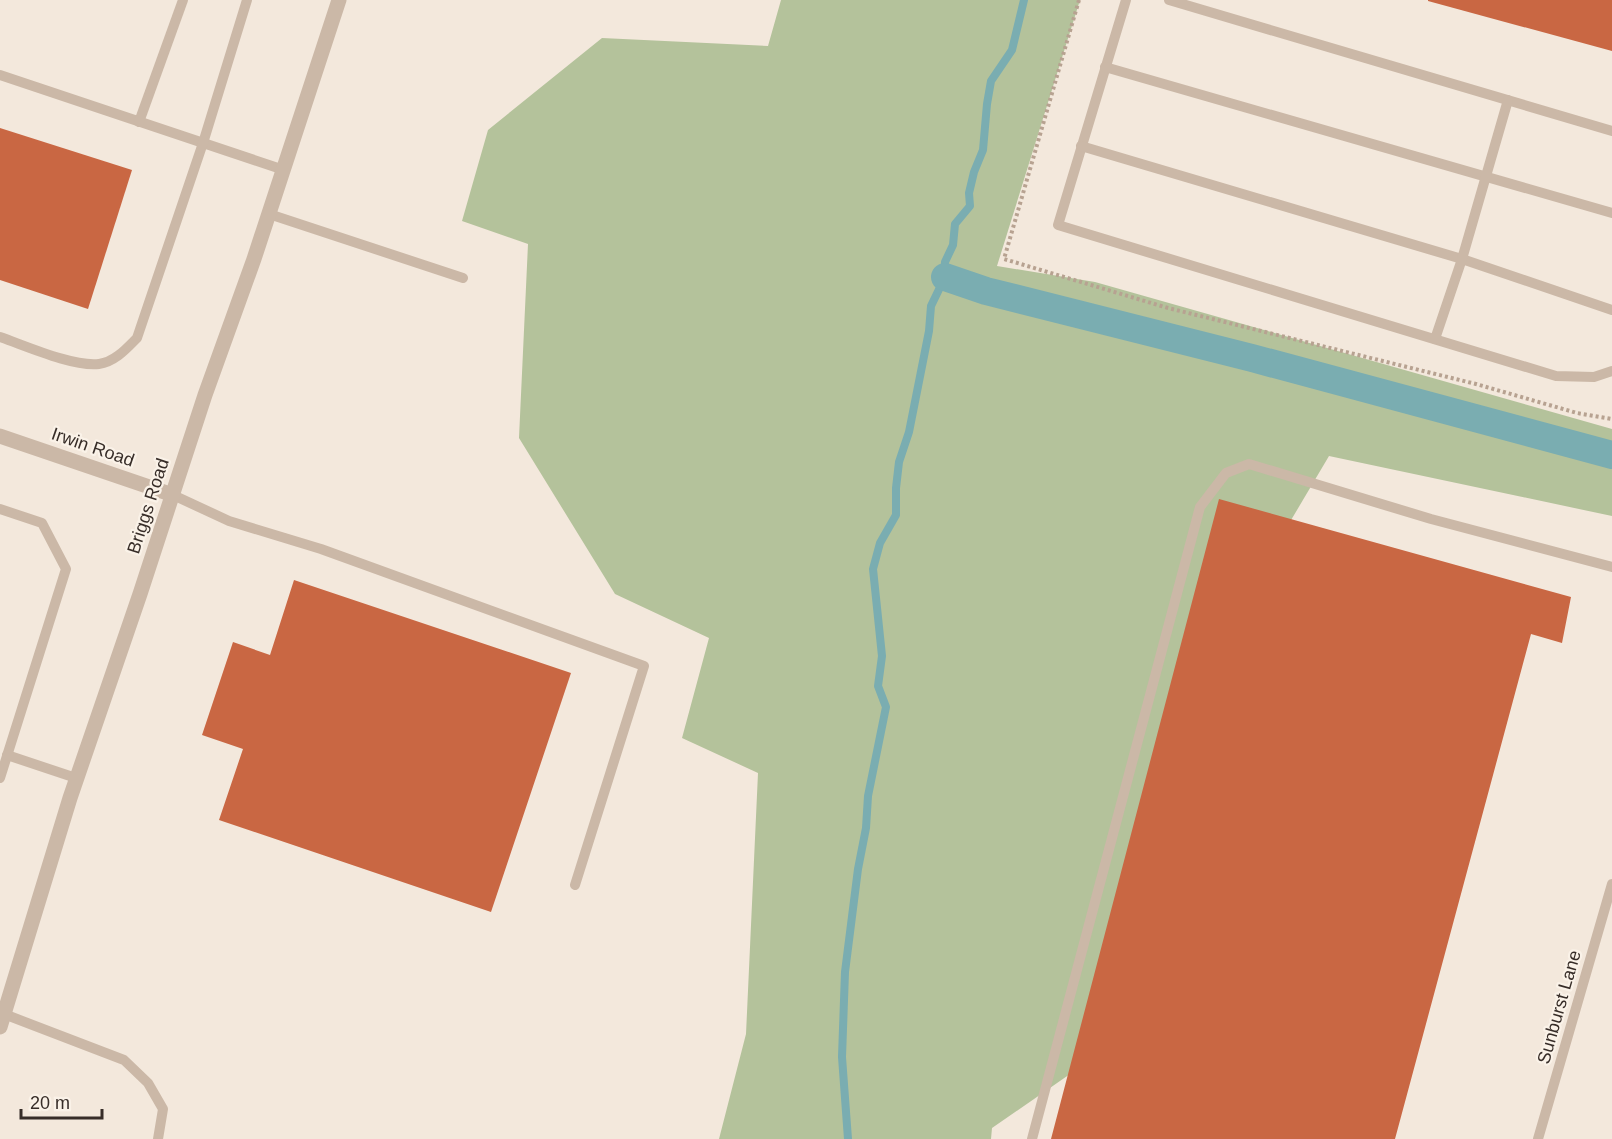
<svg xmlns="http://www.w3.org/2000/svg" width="1612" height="1139" viewBox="0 0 1612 1139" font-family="Helvetica,sans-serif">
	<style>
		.green { fill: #b4c29b }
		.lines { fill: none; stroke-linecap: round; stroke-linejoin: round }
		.stream { stroke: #7aadb1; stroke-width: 8 }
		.canal { stroke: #7aadb1; stroke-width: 28 }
		.building { fill: #c96743 }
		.path { stroke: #b7a291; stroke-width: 4; stroke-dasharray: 3 3; stroke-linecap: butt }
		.service { stroke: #cbb8a7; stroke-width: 10 }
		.minor { stroke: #cbb8a7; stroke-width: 15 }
		.tertiary { stroke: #cbb8a7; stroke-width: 15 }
		.labels { text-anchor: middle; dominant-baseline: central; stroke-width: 4.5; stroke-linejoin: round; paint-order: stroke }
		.street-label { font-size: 18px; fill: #372d28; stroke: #faf2e8 }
	</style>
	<rect width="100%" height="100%" fill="#f3e8dc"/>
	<path class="green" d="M 781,0 L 1080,0 L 997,266 L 1095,282 L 1612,429 L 1612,516 L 1329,456 L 1191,689 L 1096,1056 L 992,1128 L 991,1139 L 719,1139 L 746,1034 L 758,773 L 682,738 L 709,638 L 615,594 L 519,438 L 528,244 L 462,221 L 488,130 L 602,38 L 768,46 Z"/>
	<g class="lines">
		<path class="stream" d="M 848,1139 L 842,1057 L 845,972 L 858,869 L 866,828 L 868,796 L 886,707 L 878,686 L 882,656 L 873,569 L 880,543 L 896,515 L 896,488 L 899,462 L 909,432 L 929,331 L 931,306 L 944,279 L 945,262 L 953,245 L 955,224 L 970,206 L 969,193 L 974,172 L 983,150 L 987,104 L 991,81 L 1012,50 L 1024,0"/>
		<path class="canal" d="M 945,277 L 986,291 L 1252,358 L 1612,455"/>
	</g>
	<g class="building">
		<path d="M 1428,0 L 1612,0 L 1612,51 L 1428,1 Z"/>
		<path d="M 0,128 L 132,170 L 88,309 L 0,280 Z"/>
		<path d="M 1219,499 L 1571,597 L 1562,643 L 1531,634 L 1395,1139 L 1051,1139 Z"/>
		<path d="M 294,580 L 571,673 L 491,912 L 219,820 L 243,749 L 202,735 L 233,642 L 270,655 Z"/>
	</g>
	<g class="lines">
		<path class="path" d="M 1079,0 L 1004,259 L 1168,308 L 1476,384 L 1577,413 L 1612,419"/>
		<g class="service">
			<path d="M 1126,0 L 1058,225 L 1556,376 L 1594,377 L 1612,371"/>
			<path d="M 1169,0 L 1612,131"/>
			<path d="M 1105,67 L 1612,213"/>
			<path d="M 0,75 L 284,170"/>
			<path d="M 139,122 L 183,0"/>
			<path d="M 1081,146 L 1462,259 L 1612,310"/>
			<path d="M 269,214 L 463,278"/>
			<path d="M 0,337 C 26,346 73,367 99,364 C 115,362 127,348 137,338 L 203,143 L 247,0"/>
			<path d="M 1435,339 L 1462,259 L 1508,100"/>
			<path d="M 173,495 L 229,521 L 321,549 L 644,666 L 575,885"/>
			<path d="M 0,509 L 42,523 L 66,569 L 0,778"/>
			<path d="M 7,755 L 76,778"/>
			<path d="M 4,1014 L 124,1060 L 148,1083 L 163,1109 L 158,1139"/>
			<path d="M 1032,1139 L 1200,507 L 1226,473 L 1249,464 L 1431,519 L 1612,567"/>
			<path d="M 1538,1139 L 1612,884"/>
		</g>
		<path class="minor" d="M 0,436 L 173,495"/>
		<path class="tertiary" d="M 0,1027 L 70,798 L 140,594 L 205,395 L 254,259 L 339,0"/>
	</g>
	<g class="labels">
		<g class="street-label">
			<text transform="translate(93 447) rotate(19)">Irwin Road</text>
			<text transform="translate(148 506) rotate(-72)">Briggs Road</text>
			<text transform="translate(1559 1007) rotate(-74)">Sunburst Lane</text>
		</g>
	</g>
	<path d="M21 1109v9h81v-9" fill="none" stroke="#372d28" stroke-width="3"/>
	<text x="30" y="1109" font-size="18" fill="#372d28" stroke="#faf2e8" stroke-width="4.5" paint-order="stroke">20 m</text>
</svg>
